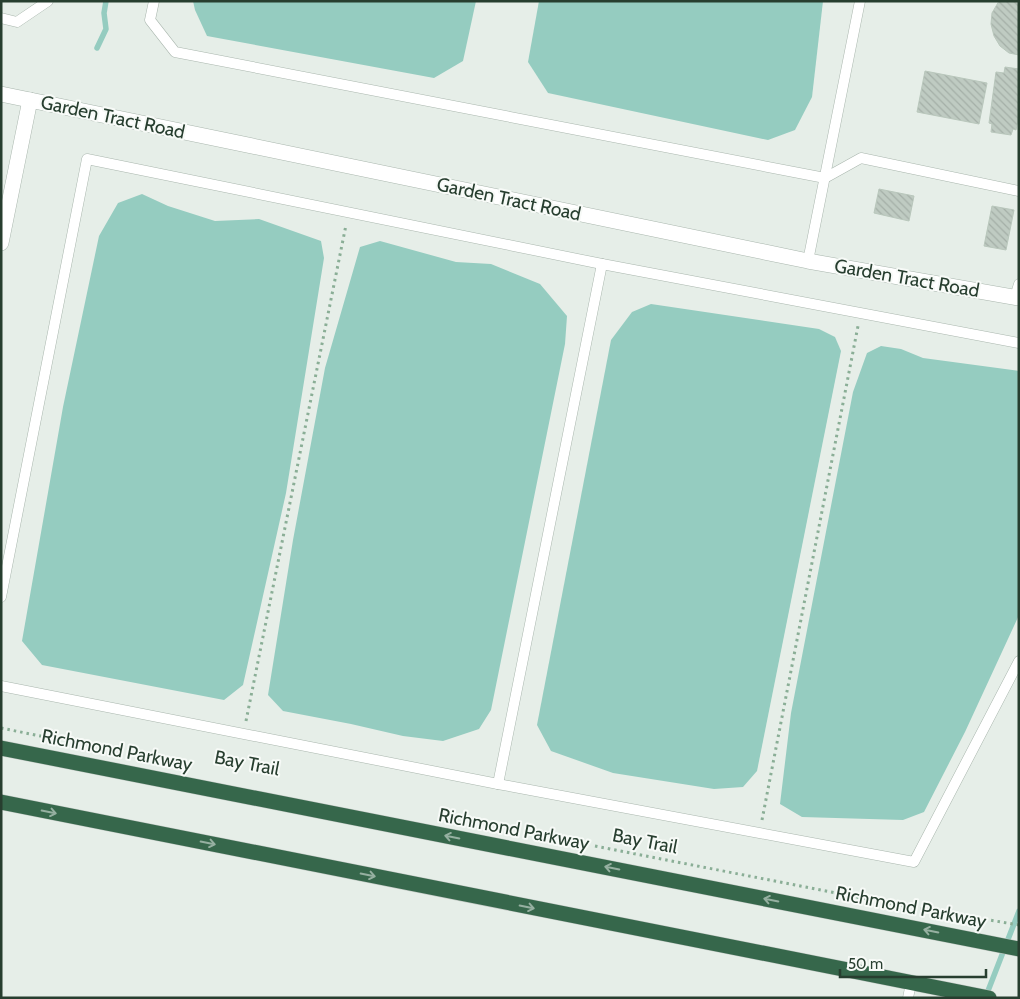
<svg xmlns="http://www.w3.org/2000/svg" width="1020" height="999" viewBox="0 0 1020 999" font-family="Cabin,sans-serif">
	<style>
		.water { fill: #95ccc0 }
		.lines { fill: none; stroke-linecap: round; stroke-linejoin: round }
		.stream { stroke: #95ccc0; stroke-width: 5.5 }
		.building { fill: url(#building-back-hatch); stroke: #b9c7bc }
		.lane-casing { stroke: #a9b6ad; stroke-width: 11 }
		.street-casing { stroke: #a9b6ad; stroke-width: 16 }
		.highway-casing { stroke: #c3c9c5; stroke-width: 16 }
		.path { stroke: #8aae96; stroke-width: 3; stroke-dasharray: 2.5 4; stroke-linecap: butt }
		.lane { stroke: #fff; stroke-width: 10 }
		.street { stroke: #fff; stroke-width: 15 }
		.highway { stroke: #36674b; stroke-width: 15 }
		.oneway { stroke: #96b0a1 }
		.labels { text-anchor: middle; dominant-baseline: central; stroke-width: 4; stroke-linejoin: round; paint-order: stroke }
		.street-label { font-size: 19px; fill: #273e2f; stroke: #f7faf7 }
	</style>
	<defs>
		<pattern id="building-back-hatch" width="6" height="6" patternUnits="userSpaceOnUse" patternTransform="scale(1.25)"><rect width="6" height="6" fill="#bfcbc2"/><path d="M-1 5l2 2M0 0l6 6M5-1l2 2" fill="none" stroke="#a4afa7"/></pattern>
	</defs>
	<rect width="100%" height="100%" fill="#e6eee8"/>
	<g class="water">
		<path d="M 193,1 L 476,1 L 463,61 L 434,78 L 207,36 L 195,10 Z"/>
		<path d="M 539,1 L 823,1 L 812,97 L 795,130 L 768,140 L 548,93 L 528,62 Z"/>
		<path d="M 142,194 L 168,206 L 215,221 L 259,219 L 321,241 L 324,258 L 286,493 L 243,685 L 224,700 L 42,665 L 22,641 L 63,407 L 99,236 L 118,203 Z"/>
		<path d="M 380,241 L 456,262 L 491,264 L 540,284 L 567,316 L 565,344 L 491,710 L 479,729 L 443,741 L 403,736 L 351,724 L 283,711 L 268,695 L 293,540 L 325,368 L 360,247 Z"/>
		<path d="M 651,304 L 819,329 L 835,337 L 841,351 L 757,771 L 743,787 L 714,789 L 613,773 L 551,751 L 537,725 L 611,340 L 632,312 Z"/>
		<path d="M 881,346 L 901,349 L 923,358 L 1019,371 L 1019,615 L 965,732 L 924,812 L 903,820 L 802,817 L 780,804 L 791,713 L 853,392 L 867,353 Z"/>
	</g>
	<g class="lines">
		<g class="stream">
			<path d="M 97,48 L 106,29 L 104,13 L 106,1"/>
			<path d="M 986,996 L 1019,911"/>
		</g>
	</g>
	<g class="building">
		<path d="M 999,1 L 1019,1 L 1019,55 L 1009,53 L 1000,46 L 994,36 L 991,24 L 992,13 Z"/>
		<path d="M 1005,67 L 1019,69 L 1019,116 L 1016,130 L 1013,129 L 1011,135 L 991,132 L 992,124 L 989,123 L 996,72 L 1004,73 Z"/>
		<path d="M 925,71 L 987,83 L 979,124 L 917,112 Z"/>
		<path d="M 879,189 L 914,196 L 909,221 L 874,213 Z"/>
		<path d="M 992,206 L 1014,210 L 1006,250 L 984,246 Z"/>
	</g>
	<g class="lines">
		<g class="lane-casing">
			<g id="lane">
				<path d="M 154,1 L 150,20 L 175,52 L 825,178 L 861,158 L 1019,191"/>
				<path d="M 1,18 L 17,22 L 48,1"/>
				<path d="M 808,261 L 860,1"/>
				<path d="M 1015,297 L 1019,284"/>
				<path d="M 1,597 L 87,159 L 602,264 L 1019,343"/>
				<path d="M 1,686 L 498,784 L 914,862 L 1019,661"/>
				<path d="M 498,784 L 602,264"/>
				<path d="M 908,998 L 911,983"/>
			</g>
		</g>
		<g class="street-casing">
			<g id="street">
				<path d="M 1,94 L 808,261 L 1019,298"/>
				<path d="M 1,243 L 30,100"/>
			</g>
		</g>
		<g class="highway-casing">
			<g id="highway">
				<path d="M 1,748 L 1019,949"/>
				<path d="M 1,802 L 989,998"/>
			</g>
		</g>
		<g class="path">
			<path d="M 246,721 L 346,225"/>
			<path d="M 1,728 L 94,747"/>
			<path d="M 762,820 L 858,326"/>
			<path d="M 595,846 L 877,901 L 1019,925"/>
		</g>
		<use href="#lane" class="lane"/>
		<use href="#street" class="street"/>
		<use href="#highway" class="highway"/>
	</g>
	<defs><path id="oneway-shaft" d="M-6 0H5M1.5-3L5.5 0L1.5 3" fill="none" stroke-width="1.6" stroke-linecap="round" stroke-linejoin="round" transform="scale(1.25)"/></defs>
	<g class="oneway">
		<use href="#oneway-shaft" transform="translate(49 812) rotate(11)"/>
		<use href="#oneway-shaft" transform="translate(452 837) rotate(-169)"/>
		<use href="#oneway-shaft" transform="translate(208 843) rotate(11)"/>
		<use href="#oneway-shaft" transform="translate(612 868) rotate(-169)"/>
		<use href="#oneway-shaft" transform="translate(368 875) rotate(11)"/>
		<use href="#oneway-shaft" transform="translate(771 900) rotate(-169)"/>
		<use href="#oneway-shaft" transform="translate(527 907) rotate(11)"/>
		<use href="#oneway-shaft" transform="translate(931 931) rotate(-169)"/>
	</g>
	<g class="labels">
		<g class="street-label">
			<text transform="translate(113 117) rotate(12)">Garden Tract Road</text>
			<text transform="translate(509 199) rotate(12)">Garden Tract Road</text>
			<text transform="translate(907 278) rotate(10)">Garden Tract Road</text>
			<text transform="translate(117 750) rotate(11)">Richmond Parkway</text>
			<text transform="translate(247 763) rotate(11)">Bay Trail</text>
			<text transform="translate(514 829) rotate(11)">Richmond Parkway</text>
			<text transform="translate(645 841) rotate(11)">Bay Trail</text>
			<text transform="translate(911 907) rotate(11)">Richmond Parkway</text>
		</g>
	</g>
	<rect width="1020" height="999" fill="none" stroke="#273e2f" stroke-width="5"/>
	<path d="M840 969v8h146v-8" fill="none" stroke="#273e2f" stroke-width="2.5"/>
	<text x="848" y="969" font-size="15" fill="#273e2f" stroke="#f7faf7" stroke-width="4" paint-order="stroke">50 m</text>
</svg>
